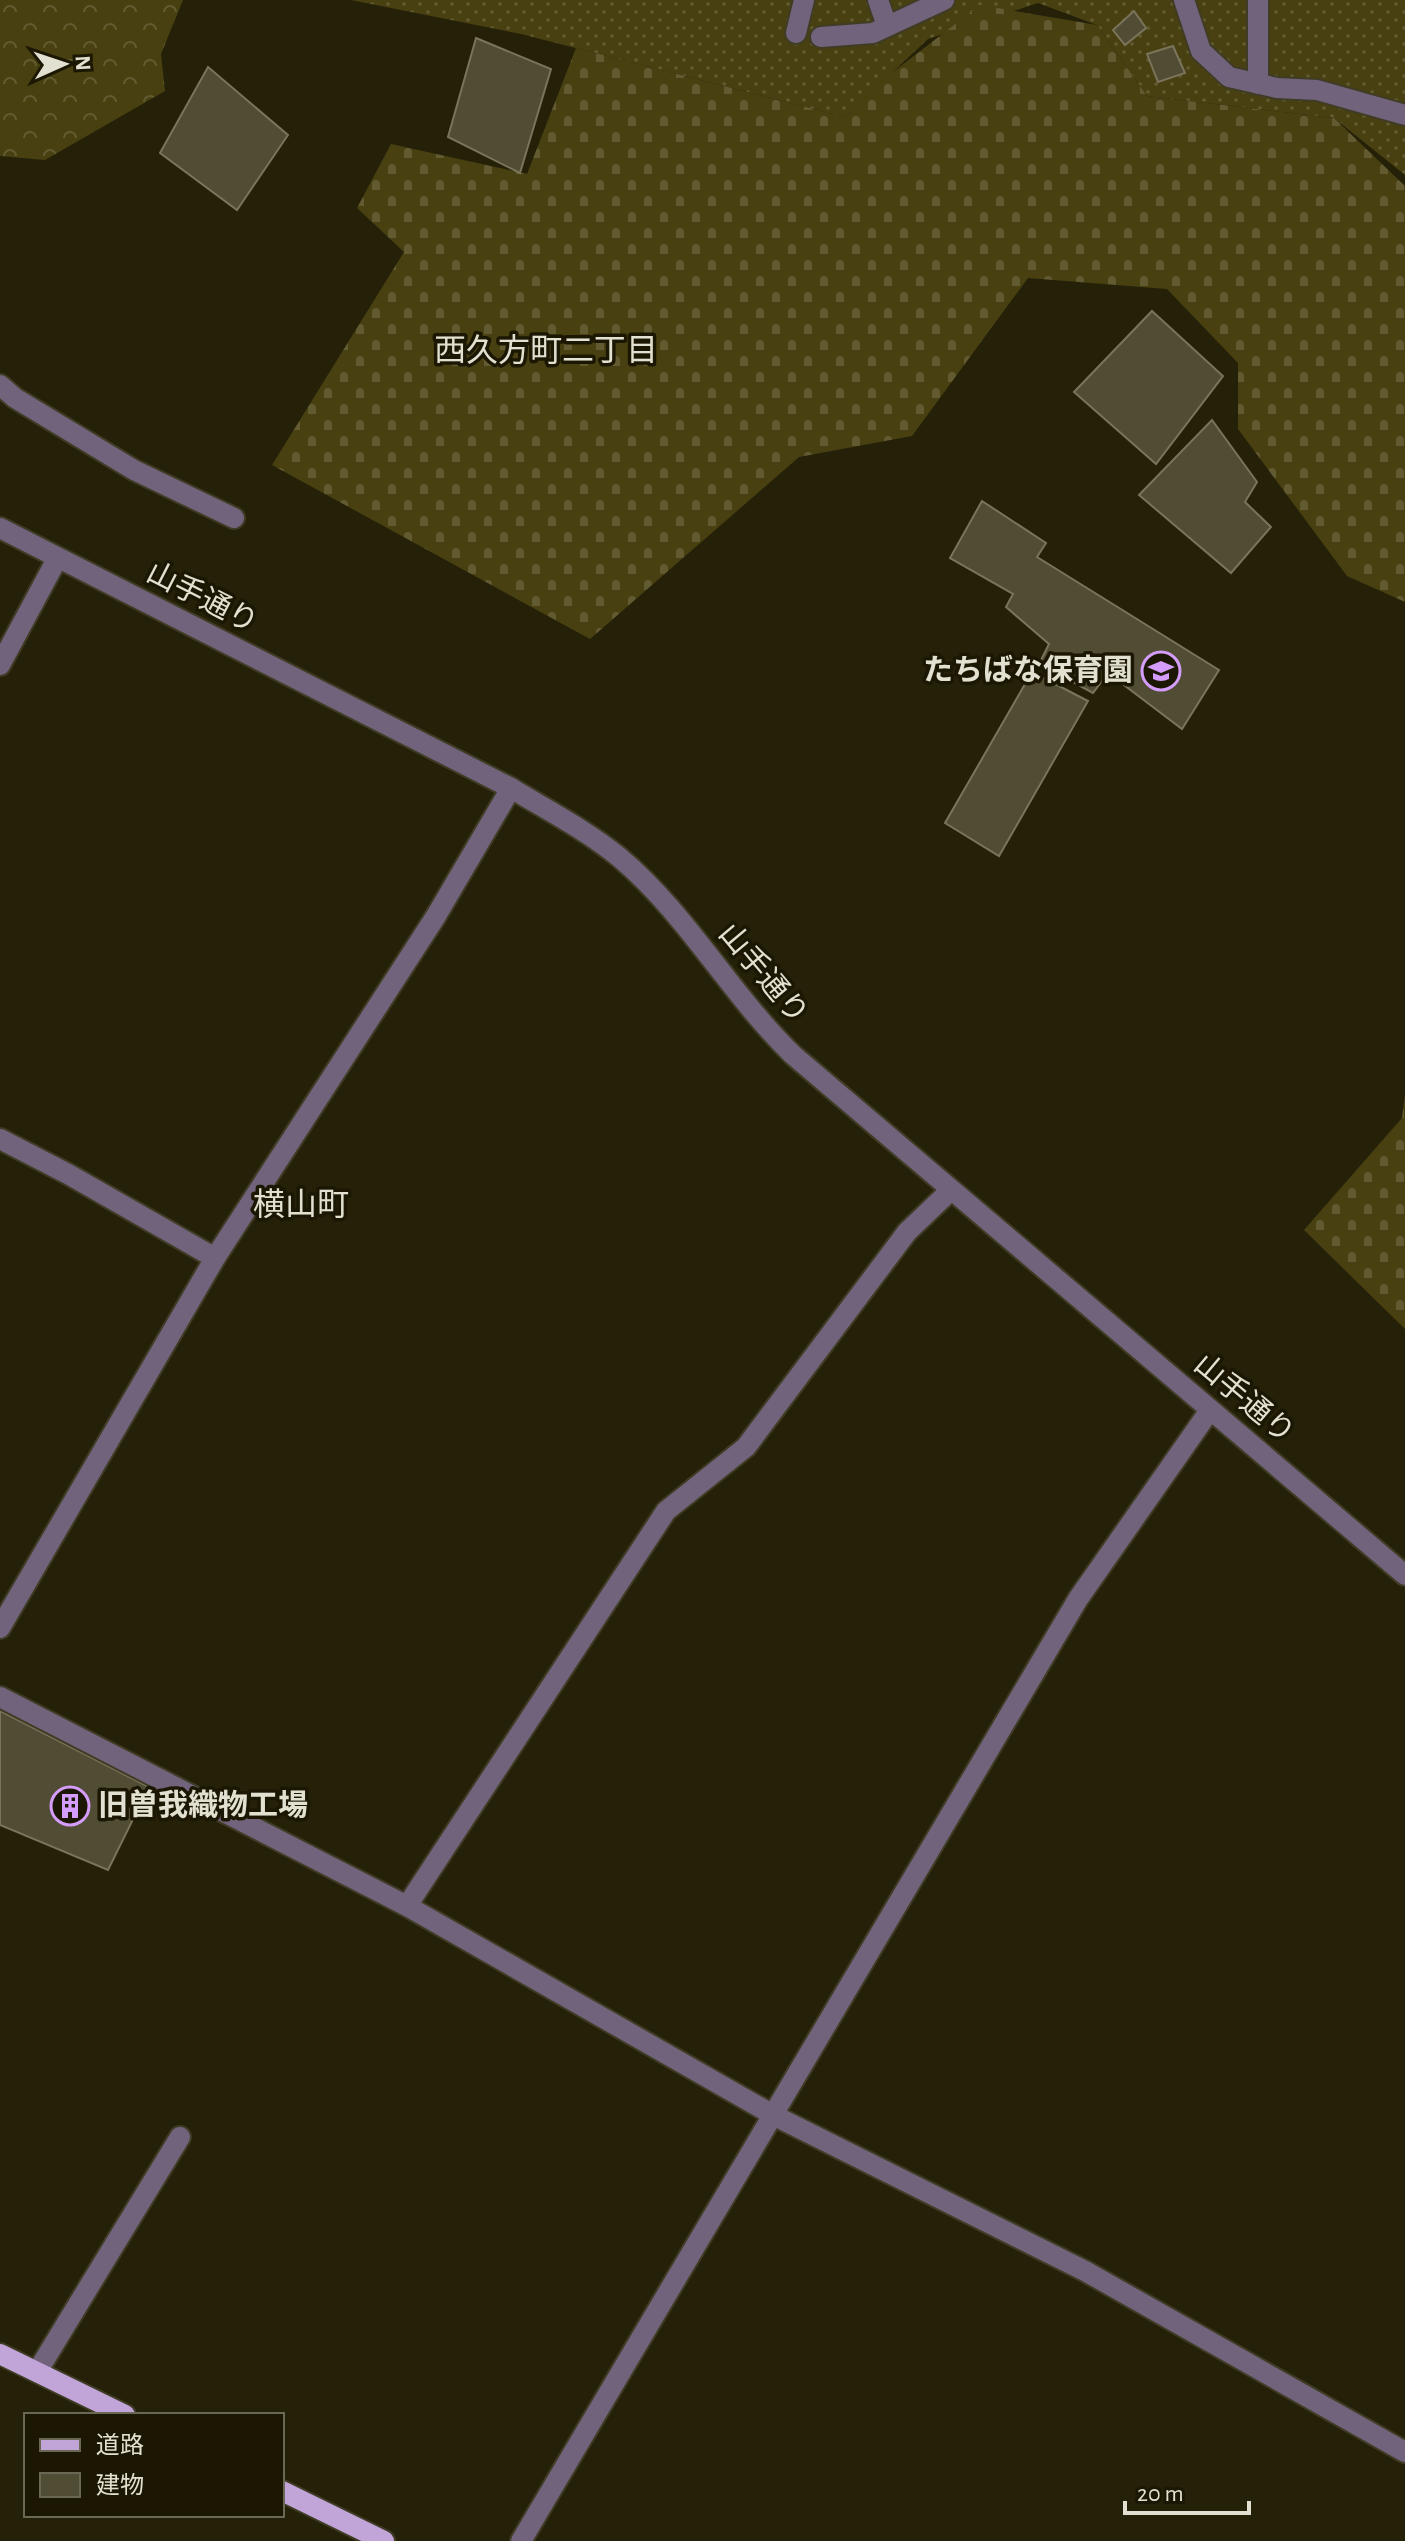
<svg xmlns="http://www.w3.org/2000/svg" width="1405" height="2541" viewBox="0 0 1405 2541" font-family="'Alegreya Sans','Noto Sans JP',sans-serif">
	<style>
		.grass { fill: url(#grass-dots) }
		.forest { fill: url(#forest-crowns) }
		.cemetery { fill: url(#cemetery-stones) }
		.building { fill: #514c34; stroke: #79745a; stroke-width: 2 }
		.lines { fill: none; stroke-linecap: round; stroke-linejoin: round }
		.minor-casing { stroke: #3f3c25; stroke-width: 24 }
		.major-casing { stroke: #3f3c25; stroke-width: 24 }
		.minor { stroke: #71637b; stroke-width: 20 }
		.major { stroke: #c2a5d8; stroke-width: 20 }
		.labels { text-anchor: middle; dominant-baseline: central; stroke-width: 7; stroke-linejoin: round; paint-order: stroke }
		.street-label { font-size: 30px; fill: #e2e0d1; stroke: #1c1702 }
		.poi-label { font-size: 30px; font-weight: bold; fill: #e2e0d1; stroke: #1c1702; text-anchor: end }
		.neighbourhood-label { font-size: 32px; fill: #e2e0d1; stroke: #1c1702 }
	</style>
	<defs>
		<pattern id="grass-dots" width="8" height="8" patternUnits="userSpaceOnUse" patternTransform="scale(2)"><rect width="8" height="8" fill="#484010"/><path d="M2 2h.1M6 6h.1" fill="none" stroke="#625b32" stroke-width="1.8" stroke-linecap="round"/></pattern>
		<pattern id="forest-crowns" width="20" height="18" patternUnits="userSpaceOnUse" patternTransform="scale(2)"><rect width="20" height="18" fill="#484010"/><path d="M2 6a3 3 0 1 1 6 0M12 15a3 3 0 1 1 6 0" fill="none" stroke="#625b32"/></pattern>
		<pattern id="cemetery-stones" width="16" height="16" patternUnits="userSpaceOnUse" patternTransform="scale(2)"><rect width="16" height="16" fill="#484010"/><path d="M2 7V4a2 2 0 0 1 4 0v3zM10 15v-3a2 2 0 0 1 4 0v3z" fill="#625b32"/></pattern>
	</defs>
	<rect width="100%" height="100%" fill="#252109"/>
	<path class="grass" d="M 351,0 L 1405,0 L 1405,175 L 1334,118 L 1147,96 L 1097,25 L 1038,3 L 928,39 L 845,117 L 521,34 Z"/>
	<path class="forest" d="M 0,0 L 183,0 L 161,54 L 165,91 L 45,160 L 0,156 Z"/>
	<g class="cemetery">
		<path d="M 980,5 L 1097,25 L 1147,96 L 1334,118 L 1405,186 L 1405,602 L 1347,576 L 1238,429 L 1238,363 L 1167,289 L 1028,278 L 912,436 L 799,457 L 590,639 L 272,465 L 404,252 L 357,208 L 391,144 L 527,174 L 576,48 L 845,117 L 889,75 Z"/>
		<path d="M 1405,1094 L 1405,1329 L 1304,1230 L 1402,1118 Z"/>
	</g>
	<g class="building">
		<path d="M 1134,11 L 1146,28 L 1125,45 L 1113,30 Z"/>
		<path d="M 476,38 L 551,69 L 520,173 L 448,137 Z"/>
		<path d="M 1173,46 L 1185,73 L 1158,82 L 1147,54 Z"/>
		<path d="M 208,67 L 288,135 L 237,210 L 160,153 Z"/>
		<path d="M 1152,311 L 1223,376 L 1156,464 L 1074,392 Z"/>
		<path d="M 1212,420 L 1257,482 L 1245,502 L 1271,527 L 1231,573 L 1139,495 Z"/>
		<path d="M 982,501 L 1046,543 L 1037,557 L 1219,670 L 1182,729 L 1108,673 L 1093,693 L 1039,664 L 1049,644 L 1006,607 L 1013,594 L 950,558 Z"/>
		<path d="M 1032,672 L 1088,701 L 999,856 L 945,823 Z"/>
		<path d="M 0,1711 L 149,1787 L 108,1870 L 0,1825 Z"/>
	</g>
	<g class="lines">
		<g class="minor-casing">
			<g id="minor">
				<path d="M 878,0 L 887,26"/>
				<path d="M 1184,0 L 1201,51 L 1229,77 L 1277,88 L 1317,90 L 1405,115"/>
				<path d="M 796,33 L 804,0"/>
				<path d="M 821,37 L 873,33 L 944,0"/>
				<path d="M 1258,84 L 1258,0"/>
				<path d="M 0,385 L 15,398 L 134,470 L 234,518"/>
				<path d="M 0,528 L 511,788 C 547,810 586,830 619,857 C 687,914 730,994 793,1055 L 1405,1575"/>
				<path d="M 0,665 L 57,559"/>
				<path d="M 0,1139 L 68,1174 L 215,1258"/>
				<path d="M 0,1628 L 215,1258 L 436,916 L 511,788"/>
				<path d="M 0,1697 L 407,1906 L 775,2116 L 1085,2271 L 1405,2452"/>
				<path d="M 407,1906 L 666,1511 L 746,1447 L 907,1232 L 951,1190"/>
				<path d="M 37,2372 L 180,2137"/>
				<path d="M 521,2541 L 1078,1599 L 1210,1410"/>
			</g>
		</g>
		<g class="major-casing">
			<g id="major">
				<path d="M 0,2354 L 125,2415"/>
				<path d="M 282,2491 L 384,2541"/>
			</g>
		</g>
		<use href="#minor" class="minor"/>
		<use href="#major" class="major"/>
	</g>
	<defs>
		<g id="school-ring" transform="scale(2)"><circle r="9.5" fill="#1c1702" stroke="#d49cfb" stroke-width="1.5"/><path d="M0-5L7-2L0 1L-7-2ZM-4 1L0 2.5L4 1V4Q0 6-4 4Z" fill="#d49cfb"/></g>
		<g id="building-ring" transform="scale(2)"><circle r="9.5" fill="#1c1702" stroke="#d49cfb" stroke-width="1.5"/><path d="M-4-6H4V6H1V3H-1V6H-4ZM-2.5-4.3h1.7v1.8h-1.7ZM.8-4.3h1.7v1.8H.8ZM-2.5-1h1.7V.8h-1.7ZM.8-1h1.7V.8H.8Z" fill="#d49cfb"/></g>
	</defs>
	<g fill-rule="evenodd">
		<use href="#school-ring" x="1161" y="671"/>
		<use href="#building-ring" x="70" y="1806"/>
	</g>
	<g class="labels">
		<g class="street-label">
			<text transform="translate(202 598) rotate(27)">山手通り</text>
			<text transform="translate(763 974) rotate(50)">山手通り</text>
			<text transform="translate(1244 1399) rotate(40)">山手通り</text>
		</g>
		<g class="poi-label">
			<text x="1133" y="671">たちばな保育園</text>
			<text x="98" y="1806" text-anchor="start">旧曽我織物工場</text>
		</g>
		<g class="neighbourhood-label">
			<text x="546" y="351">西久方町二丁目</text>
			<text x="301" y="1205">横山町</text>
		</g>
	</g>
	<rect x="24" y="2413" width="260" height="104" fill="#1c1702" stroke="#6b6755" stroke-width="2"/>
	<rect x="40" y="2439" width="40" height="12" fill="#c2a5d8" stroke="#6b6755" stroke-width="2"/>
	<text x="96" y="2453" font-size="24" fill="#e2e0d1">道路</text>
	<rect x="40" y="2473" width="40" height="24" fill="#514c34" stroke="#6b6755" stroke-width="2"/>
	<text x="96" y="2493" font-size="24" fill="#e2e0d1">建物</text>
	<g transform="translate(64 64) rotate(87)" stroke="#1c1702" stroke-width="6" paint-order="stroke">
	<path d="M0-6L14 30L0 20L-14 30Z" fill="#e2e0d1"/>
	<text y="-12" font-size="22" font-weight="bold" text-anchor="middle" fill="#e2e0d1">N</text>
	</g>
	<path d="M1125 2501v12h124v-12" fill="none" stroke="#e2e0d1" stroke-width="4"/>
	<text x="1137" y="2501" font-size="24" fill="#e2e0d1" stroke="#1c1702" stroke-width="6" paint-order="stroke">20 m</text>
</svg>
